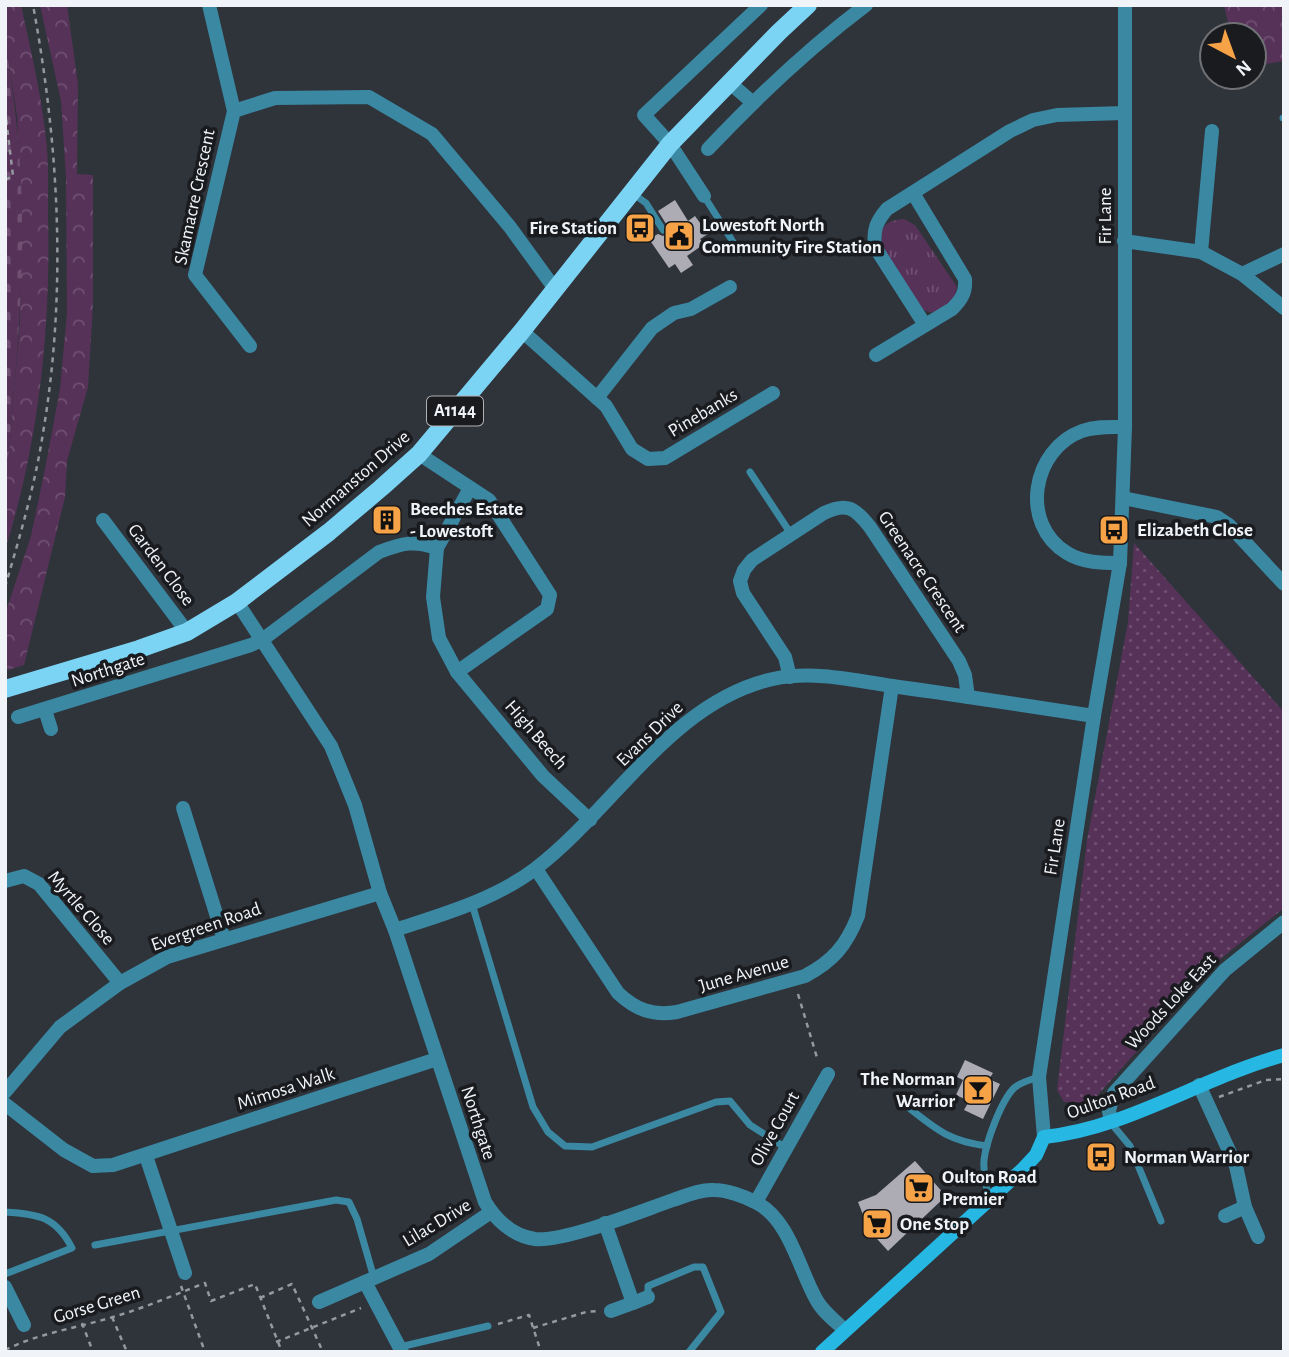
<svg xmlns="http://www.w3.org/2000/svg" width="1289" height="1357" viewBox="0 0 1289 1357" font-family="'Alegreya Sans',sans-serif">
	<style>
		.grass { fill: url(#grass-tufts) }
		.forest { fill: url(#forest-crowns) }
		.cemetery { fill: url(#cemetery-stones) }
		.garden { fill: url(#garden-dots) }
		.building { fill: #adacb5 }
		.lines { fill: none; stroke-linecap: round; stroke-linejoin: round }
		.path { stroke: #95999e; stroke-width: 2.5; stroke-dasharray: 5 5; stroke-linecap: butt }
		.service { stroke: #3b88a3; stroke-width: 7 }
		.minor { stroke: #3b88a3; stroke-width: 14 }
		.tertiary { stroke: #3b88a3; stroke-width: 14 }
		.secondary { stroke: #26b7e2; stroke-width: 14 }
		.primary { stroke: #7cd4f5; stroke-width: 18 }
		.labels { text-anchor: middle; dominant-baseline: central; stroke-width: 7; stroke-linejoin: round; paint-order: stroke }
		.shield { fill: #191b1e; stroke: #b0b2b6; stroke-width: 2 }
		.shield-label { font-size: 18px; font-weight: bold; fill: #f0f3f7 }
		.street-label { font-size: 19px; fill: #f0f3f7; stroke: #191b1e }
		.poi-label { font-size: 19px; font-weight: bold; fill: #f0f3f7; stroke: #191b1e; text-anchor: start }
	</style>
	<defs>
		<pattern id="grass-tufts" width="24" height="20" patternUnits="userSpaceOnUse" patternTransform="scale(1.75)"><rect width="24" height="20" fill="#563259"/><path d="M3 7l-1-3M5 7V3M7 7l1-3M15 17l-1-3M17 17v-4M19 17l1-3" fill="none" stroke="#6f5072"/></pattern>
		<pattern id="forest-crowns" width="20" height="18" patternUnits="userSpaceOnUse" patternTransform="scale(1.75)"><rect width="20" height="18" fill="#563259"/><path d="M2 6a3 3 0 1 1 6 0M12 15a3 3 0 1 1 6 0" fill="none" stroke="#6f5072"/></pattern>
		<pattern id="cemetery-stones" width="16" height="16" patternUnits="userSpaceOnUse" patternTransform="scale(1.75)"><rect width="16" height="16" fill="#563259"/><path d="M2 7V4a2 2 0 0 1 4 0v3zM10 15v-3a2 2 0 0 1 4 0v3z" fill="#6f5072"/></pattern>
		<pattern id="garden-dots" width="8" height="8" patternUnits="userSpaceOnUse" patternTransform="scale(1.75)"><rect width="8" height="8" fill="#563259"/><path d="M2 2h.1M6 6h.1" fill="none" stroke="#6f5072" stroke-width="1.8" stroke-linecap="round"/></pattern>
	</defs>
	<rect width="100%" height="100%" fill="#2f333a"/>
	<path class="grass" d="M 904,219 L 915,225 L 957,287 L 954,299 L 935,313 C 930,312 928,312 924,310 C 916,304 910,290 905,282 C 893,264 859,222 904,219 Z"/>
	<g class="forest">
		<path d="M 5,5 L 21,5 C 30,47 40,88 45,130 C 49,158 48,187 48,215 C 51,327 39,443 5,550 L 5,466 L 9,452 L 20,320 L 22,222 L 17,115 L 5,41 Z"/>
		<path d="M 40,5 L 67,5 L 78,84 L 77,174 L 93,175 L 93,304 L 88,387 L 67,461 L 65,497 L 24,665 L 5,671 L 5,614 L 31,536 L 46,464 L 60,389 L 67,313 L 66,177 L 61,101 Z"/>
		<path d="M 1224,5 L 1284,5 L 1284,61 L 1254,66 L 1254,35 L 1231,35 Z"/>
	</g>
	<path class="cemetery" d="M 5,41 C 15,101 22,161 22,222 C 23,299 15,375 9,452 L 5,466 Z"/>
	<path class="garden" d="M 1134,543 L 1284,712 L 1284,908 L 1214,964 L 1090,1104 L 1064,1102 L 1057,1090 L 1087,840 L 1128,622 Z"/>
	<g class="building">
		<path d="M 675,200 L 688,221 L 695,216 L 708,234 L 700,239 L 704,244 L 687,256 L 693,265 L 681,273 L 675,264 L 669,268 L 649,239 L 658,234 L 663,236 L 668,233 L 668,227 L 658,211 Z"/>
		<path d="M 965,1060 L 993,1073 L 989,1079 L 1000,1084 L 983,1119 L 964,1110 L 969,1101 L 956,1095 L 963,1080 L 957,1077 Z"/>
		<path d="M 915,1161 L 946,1196 L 888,1251 L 869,1230 L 858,1202 L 876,1195 Z"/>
	</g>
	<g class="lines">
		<g class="path">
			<path d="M 5,110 L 13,176 L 5,180"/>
			<path d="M 5,587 C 20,536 35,485 43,433 C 67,291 59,146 33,5"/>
			<path d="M 798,994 L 818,1061"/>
			<path d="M 1219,1097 L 1266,1080 L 1284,1079"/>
			<path d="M 181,1286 L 205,1352"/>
			<path d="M 260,1298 L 292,1284 L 323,1352"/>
			<path d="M 112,1317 L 127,1352"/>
			<path d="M 82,1323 L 93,1352"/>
			<path d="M 498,1324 L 529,1315 L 541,1352"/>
			<path d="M 533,1328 L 586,1312 L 598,1311"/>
			<path d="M 276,1342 L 361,1308"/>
			<path d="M 5,1350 C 39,1333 77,1328 113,1317 C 144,1308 174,1295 205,1283 L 211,1301 L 255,1284 L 282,1352"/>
		</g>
		<g class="service">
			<path d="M 1283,118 L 1284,118"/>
			<path d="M 632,193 L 646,203 L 663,230"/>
			<path d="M 704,196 L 740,253"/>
			<path d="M 750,472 L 791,534"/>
			<path d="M 472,904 L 533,1107 L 548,1132 L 565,1146 L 592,1147 L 716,1102 L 730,1101 L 750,1125 L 786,1148"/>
			<path d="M 909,1108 C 938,1131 950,1141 987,1146"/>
			<path d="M 1111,1123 L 1130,1146 L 1161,1221"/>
			<path d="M 989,1199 C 986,1186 983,1173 984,1160 C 986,1142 1001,1101 1014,1088 C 1021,1082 1030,1080 1039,1077"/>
			<path d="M 5,1212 C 39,1214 56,1217 72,1248 L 5,1274"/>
			<path d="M 95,1245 L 336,1200 L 349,1202 L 357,1219 L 374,1278"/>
			<path d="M 648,1297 L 648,1286 L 694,1267 L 703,1267 L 721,1312 L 689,1352"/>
			<path d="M 400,1347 L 488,1326"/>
		</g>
		<g class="minor">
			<path d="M 209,5 L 234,111"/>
			<path d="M 730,83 L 752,102"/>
			<path d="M 708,149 C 757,97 809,48 866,5"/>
			<path d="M 704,196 L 670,144 L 644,115 L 761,5"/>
			<path d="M 1124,241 L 1201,252 L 1242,274 L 1284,308"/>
			<path d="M 1201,252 L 1212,131"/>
			<path d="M 1242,274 L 1284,254"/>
			<path d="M 925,325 L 875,247 C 873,230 876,222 887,209 L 1010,131 L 1033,120 L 1057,115 L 1124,113"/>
			<path d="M 522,331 L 606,406 L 632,449 L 648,459 L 665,458 L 773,393"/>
			<path d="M 250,346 L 195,275 L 234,111 L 275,98 L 369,97 L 432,134 L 510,227 L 555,289"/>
			<path d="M 876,355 L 952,309 C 962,299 966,292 965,279 L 913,193"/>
			<path d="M 597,398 L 652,328 L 674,313 L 691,309 L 730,287"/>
			<path d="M 419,454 L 489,500 L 550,595 L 547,609 L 457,672"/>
			<path d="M 470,488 L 437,548 L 433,597 L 439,638 L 457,672 L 543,776 L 590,820"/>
			<path d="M 1123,498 L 1217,517 L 1229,525 L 1284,584"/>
			<path d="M 103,520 L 187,632"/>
			<path d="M 1120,563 C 1102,563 1083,563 1067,553 C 1019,524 1032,449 1082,431 C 1096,426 1111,427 1125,427"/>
			<path d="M 237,602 L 331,746 L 355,805 L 380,893 L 395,930 L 485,1202 C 496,1220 513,1236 535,1239 C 565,1242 641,1211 673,1200 C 685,1196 700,1189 714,1190 C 726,1190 744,1196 755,1202 C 789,1218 799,1269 816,1299 C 822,1311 835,1321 845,1330"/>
			<path d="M 790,677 L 785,657 L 743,593 L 740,581 L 744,570 L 752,560 L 824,513 C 847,502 855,508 870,527 L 959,661 L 965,675 L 968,697"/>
			<path d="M 45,710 L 51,729"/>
			<path d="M 18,717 L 251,645 L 262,640 L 379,552 C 403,543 413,540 437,548"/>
			<path d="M 183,808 L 224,939"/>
			<path d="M 536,869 L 618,993 C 636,1010 653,1016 677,1012 L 805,976 C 833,961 846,946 858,916 L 892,686"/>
			<path d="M 5,881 L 24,876 L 39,884 L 120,983"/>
			<path d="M 395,930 C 443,914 494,900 535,869 C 614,809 672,701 773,679 C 815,670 857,681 899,687 C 964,696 1029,706 1094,716"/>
			<path d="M 1199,1085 L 1236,1166 L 1245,1207 L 1258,1237"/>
			<path d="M 5,1092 L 60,1027 L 120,983 L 167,957 L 380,893"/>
			<path d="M 5,1104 L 64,1150 L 93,1166 L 113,1165 L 437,1059"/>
			<path d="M 1111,1122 L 1109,1111 L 1114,1093 L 1225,970 L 1284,922"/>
			<path d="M 146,1156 L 185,1273"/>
			<path d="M 756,1202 L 828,1074"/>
			<path d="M 1225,1216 L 1245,1207"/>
			<path d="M 605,1223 L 633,1303 L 611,1311"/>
			<path d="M 365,1282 L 402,1352"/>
			<path d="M 5,1287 L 24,1325"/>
			<path d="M 319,1302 L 429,1254 L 491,1212"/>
			<path d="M 633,1303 L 648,1297"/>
		</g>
		<path class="tertiary" d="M 1044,1137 L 1039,1077 L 1094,716 L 1120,563 L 1125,427 L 1125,5"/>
		<path class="secondary" d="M 822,1352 L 1022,1170 L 1036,1155 L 1044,1137 C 1126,1129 1203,1077 1284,1055"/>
		<path class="primary" d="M 5,689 L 139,649 L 187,632 L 237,602 L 329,532 L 381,488 L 419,454 L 522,331 L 670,144 L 779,32 L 808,5"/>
	</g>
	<defs>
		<g id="bus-square" transform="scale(1.575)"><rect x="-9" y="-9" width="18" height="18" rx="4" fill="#f6a247" stroke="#191b1e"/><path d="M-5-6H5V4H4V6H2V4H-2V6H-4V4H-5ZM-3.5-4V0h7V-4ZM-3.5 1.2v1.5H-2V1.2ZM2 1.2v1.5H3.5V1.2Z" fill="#111"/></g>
		<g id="civic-square" transform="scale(1.575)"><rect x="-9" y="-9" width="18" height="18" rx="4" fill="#f6a247" stroke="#191b1e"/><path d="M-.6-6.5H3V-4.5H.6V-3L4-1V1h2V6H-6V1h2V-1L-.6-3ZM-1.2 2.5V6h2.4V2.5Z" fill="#111"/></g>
		<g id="building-square" transform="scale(1.575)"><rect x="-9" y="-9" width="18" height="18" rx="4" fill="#f6a247" stroke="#191b1e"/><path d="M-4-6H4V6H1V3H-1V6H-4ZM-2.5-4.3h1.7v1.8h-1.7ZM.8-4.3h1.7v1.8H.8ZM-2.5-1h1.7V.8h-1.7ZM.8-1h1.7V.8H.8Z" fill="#111"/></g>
		<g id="bar-square" transform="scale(1.575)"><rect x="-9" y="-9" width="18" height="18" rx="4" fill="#f6a247" stroke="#191b1e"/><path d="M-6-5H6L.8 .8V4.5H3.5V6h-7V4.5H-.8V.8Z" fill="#111"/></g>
		<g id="supermarket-square" transform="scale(1.575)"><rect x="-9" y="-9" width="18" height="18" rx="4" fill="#f6a247" stroke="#191b1e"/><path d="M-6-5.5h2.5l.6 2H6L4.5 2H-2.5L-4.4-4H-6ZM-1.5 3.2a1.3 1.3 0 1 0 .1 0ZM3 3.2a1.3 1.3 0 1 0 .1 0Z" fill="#111"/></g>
	</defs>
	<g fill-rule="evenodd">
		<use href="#bus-square" x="640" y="228"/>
		<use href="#civic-square" x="679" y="236"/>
		<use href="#building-square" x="387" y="520"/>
		<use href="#bus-square" x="1114" y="530"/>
		<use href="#bar-square" x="978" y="1090"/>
		<use href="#bus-square" x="1101" y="1157"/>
		<use href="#supermarket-square" x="919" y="1188"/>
		<use href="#supermarket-square" x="877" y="1224"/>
	</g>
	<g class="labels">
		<rect class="shield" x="427" y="396.5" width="56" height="29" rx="5"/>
		<g class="shield-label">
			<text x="455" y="411">A1144</text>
		</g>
		<g class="street-label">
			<text transform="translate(195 197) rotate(-78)">Skamacre Crescent</text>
			<text transform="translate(1105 216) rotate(-90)">Fir Lane</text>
			<text transform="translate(703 413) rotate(-31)">Pinebanks</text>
			<text transform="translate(356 479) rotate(-41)">Normanston Drive</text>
			<text transform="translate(161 565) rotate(53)">Garden Close</text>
			<text transform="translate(922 572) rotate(56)">Greenacre Crescent</text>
			<text transform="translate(108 670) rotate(-18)">Northgate</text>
			<text transform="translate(650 734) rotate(-44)">Evans Drive</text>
			<text transform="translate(536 735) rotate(49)">High Beech</text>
			<text transform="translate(1055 847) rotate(-81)">Fir Lane</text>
			<text transform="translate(81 908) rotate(49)">Myrtle Close</text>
			<text transform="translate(206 927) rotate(-19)">Evergreen Road</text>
			<text transform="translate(744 974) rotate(-16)">June Avenue</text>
			<text transform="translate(1171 1002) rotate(-47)">Woods Loke East</text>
			<text transform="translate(286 1089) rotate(-18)">Mimosa Walk</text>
			<text transform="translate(1111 1098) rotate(-20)">Oulton Road</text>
			<text transform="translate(478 1123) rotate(72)">Northgate</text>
			<text transform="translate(775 1129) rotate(-61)">Olive Court</text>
			<text transform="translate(437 1223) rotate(-31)">Lilac Drive</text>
			<text transform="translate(97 1305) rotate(-17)">Gorse Green</text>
		</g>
		<g class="poi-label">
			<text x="702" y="225">Lowestoft North<tspan x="702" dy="22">Community Fire Station</tspan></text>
			<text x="617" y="228" text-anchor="end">Fire Station</text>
			<text x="410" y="509">Beeches Estate<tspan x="410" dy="22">- Lowestoft</tspan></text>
			<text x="1137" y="530">Elizabeth Close</text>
			<text x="955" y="1079" text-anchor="end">The Norman<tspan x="955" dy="22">Warrior</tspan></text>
			<text x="1124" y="1157">Norman Warrior</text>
			<text x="942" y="1177">Oulton Road<tspan x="942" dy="22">Premier</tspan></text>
			<text x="900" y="1224">One Stop</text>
		</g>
	</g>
	<rect width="1289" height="1357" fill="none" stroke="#f0f3f7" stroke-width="14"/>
	<g transform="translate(1233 56) rotate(139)"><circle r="33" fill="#191b1e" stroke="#6f7175" stroke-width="2"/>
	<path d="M0-5L12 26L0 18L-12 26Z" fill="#f6a247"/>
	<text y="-10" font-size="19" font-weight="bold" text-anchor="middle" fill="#f0f3f7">N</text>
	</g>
</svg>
